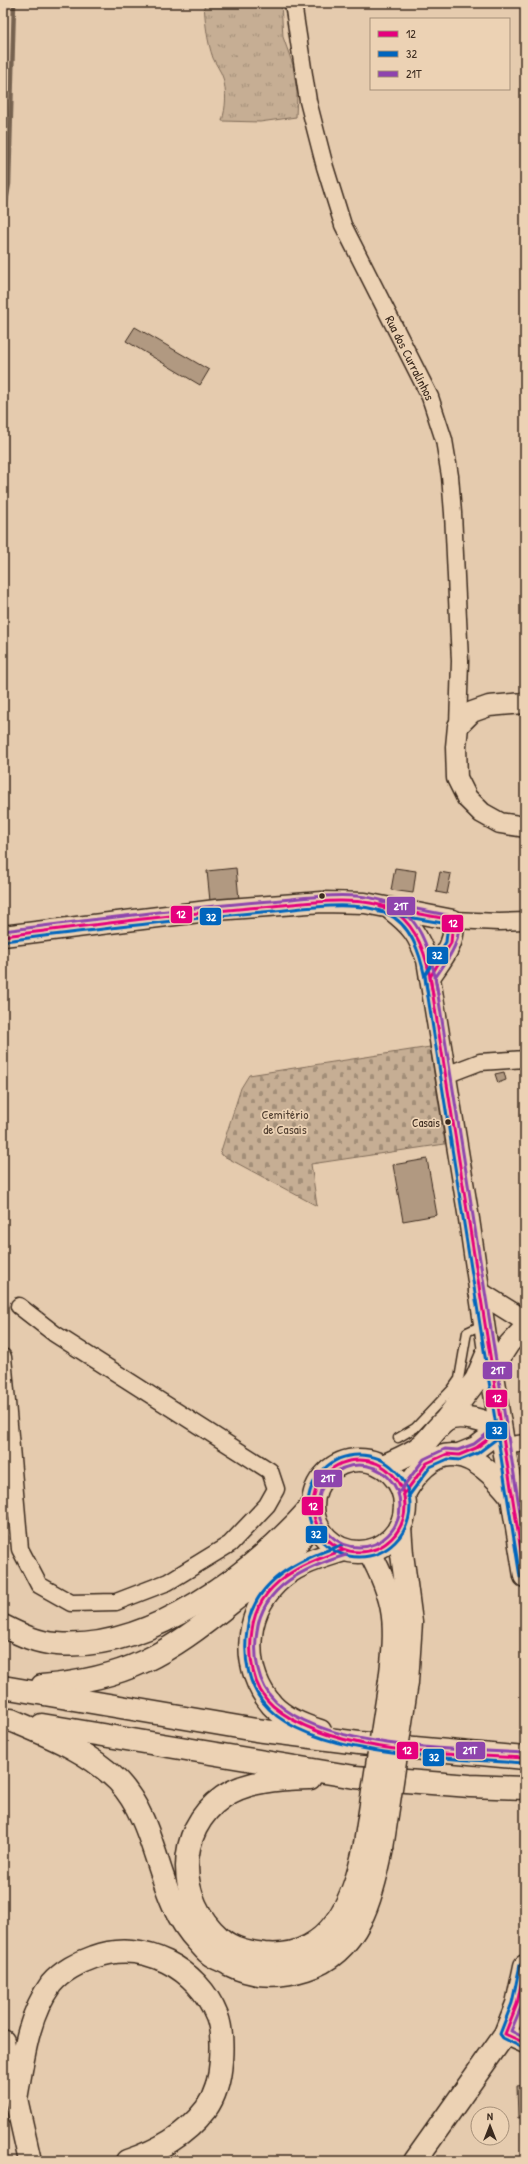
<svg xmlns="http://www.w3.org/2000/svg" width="528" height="2164" viewBox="0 0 528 2164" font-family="'Patrick Hand',sans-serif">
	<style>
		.grass { fill: url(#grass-tufts); stroke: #806c59 }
		.cemetery { fill: url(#cemetery-stones); stroke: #806c59 }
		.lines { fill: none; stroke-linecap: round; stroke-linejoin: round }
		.stream { stroke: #766250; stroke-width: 4.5 }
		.building { fill: #b19981; stroke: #3b2a1e }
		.service-casing { stroke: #3b2a1e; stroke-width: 11 }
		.minor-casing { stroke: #3b2a1e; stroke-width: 19 }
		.tertiary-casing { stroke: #3b2a1e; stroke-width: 23 }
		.secondary-casing { stroke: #3b2a1e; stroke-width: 25 }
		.trunk-casing { stroke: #3b2a1e; stroke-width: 25 }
		.motorway-casing { stroke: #3b2a1e; stroke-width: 25 }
		.service { stroke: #ecd2b4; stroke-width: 8 }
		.minor { stroke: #ecd2b4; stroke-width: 16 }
		.tertiary { stroke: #ecd2b4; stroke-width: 20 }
		.secondary { stroke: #ecd2b4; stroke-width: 22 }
		.trunk { stroke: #ecd2b4; stroke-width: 22 }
		.motorway { stroke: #ecd2b4; stroke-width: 22 }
		.trunk-bridge-casing { stroke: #3b2a1e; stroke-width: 25; stroke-linecap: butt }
		.trunk-bridge { stroke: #ecd2b4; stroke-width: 22 }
		.bus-1-casing { stroke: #ecd2b4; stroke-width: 6 }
		.bus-2-casing { stroke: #ecd2b4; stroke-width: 6 }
		.bus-3-casing { stroke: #ecd2b4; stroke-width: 6 }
		.bus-1 { stroke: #e5007d; stroke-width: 3 }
		.bus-2 { stroke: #0065bd; stroke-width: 3 }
		.bus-3 { stroke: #8e44ad; stroke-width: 3 }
		.bus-dot { fill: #3b2a1e; stroke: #ecd2b4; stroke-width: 1.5 }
		.labels { text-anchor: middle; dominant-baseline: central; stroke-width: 3.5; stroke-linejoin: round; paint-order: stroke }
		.bus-label { font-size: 12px; fill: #3b2a1e; stroke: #ecd2b4; text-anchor: end }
		.street-label { font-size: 13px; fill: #3b2a1e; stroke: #ecd2b4 }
		.park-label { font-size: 13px; fill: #503e30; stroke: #ecd2b4 }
		.line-badge { stroke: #ecd2b4; stroke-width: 1.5 }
		.badge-label { font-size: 11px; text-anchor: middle; font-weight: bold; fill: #fff }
	</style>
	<defs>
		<pattern id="grass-tufts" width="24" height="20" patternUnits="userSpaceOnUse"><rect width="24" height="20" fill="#c6ae94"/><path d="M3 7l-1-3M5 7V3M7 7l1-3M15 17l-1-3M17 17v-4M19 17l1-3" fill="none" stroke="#a28e78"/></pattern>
		<pattern id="cemetery-stones" width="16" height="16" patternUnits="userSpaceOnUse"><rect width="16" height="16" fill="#c6ae94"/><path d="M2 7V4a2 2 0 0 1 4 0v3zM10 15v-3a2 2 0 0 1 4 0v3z" fill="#a28e78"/></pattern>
	</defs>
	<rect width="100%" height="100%" fill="#e5cbae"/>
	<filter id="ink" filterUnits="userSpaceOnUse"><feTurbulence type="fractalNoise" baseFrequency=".025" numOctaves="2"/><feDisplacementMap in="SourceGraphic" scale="8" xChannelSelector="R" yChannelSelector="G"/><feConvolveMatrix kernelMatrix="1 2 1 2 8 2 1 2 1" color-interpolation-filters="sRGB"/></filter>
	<g filter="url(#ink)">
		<path class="grass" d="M 204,3 L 281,3 L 283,37 L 293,65 L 297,93 L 296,117 L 260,122 L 222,121 C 226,107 227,93 223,78 C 221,71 216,65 213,58 C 207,41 205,21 204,3 Z"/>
		<path class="cemetery" d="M 430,1047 L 445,1144 L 311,1164 L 317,1206 L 220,1154 L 241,1088 L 249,1075 Z"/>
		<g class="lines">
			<path class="stream" d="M 3,219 L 9,184 L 14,3"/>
		</g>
		<g class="building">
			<path d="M 135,327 L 209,370 L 200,385 L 126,341 Z"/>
			<path d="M 236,868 L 239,899 L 210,901 L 207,871 Z"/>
			<path d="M 395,868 L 416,871 L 413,893 L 391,890 Z"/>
			<path d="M 440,872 L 451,874 L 447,894 L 436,892 Z"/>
			<path d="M 504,1072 L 506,1080 L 498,1083 L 495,1074 Z"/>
			<path d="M 427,1159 L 437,1215 L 403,1221 L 393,1165 Z"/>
			<path d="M 525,2085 L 525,2117 L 518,2118 L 517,2086 Z"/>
		</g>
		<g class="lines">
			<g class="service-casing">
				<path id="service" d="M 398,1438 L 415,1428 L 452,1389 L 459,1379 L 467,1332 L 484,1324"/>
			</g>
			<g class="minor-casing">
				<g id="minor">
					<path id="s1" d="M 293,3 L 308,101 L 325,167 L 343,225 L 430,397 L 444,440 L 450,476 L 453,513 L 460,661 L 458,726"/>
					<path d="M 453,920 L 499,922 L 525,921"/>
					<path d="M 446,1075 L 480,1062 L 525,1059"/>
					<path d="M 3,1357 L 20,1549 L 39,1585 L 71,1603 L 116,1602 L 168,1582 L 230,1544 L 267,1505 L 276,1489 L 270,1471 L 55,1334 L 19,1306"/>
					<path d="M 503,1446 L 525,1443"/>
				</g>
			</g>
			<g class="tertiary-casing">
				<g id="tertiary">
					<path d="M 525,703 L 489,706 L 472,712 L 458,726 L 456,747 L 457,778 L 467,798 L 482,813 L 500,823 L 525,827"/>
					<path d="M 391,910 C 412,926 418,935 427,960 L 469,1219 L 488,1351"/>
					<path d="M 3,936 L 216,910 L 322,902 L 365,903 L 453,920 C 457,943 442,959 430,977"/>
					<path d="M 479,1292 L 519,1317"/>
					<path d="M 491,1372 L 509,1344 L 524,1328"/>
					<path d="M 505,2034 L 525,2043"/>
				</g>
			</g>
			<g class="secondary-casing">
				<g id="secondary">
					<path d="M 488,1351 L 525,1576"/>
					<path d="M 445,1421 L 476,1380 L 488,1352"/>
					<path d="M 459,1455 L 476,1448 L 500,1430"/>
					<circle cx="359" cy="1506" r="46"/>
					<path d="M 383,1466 C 396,1460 410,1455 421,1446 C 430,1439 436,1428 445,1421 C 458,1412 488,1421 500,1430"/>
					<path d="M 404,1494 C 437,1435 474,1449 511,1496"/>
					<path d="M 415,2161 L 505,2034 L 517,2004 L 525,1966"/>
				</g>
			</g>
			<g class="trunk-casing">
				<g id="trunk">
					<path d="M 400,1527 L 402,1554 L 411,1622 L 407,1682"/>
					<path d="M 369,1551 C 397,1602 397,1624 390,1681"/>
					<path d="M 42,1686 C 127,1679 166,1655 232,1602 C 249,1588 268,1575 283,1560 C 295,1548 304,1533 313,1518"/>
					<path d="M 3,1687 L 256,1730 L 359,1743 L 525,1758"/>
					<path d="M 11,1720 C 49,1736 88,1751 118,1781 C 161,1827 155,1898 198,1942 C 202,1946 206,1952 211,1955 C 217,1959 224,1961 230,1965 C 254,1977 281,1977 306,1969 C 359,1953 373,1895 382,1848"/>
					<path d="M 42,1725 L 355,1777 L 470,1786 L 525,1788"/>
					<path d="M 320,1731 C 304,1726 283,1717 272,1705 C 242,1670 243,1616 276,1583 C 295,1564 319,1558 344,1550"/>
					<path d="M 310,1778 C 282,1779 247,1780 223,1797 C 174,1831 177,1901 220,1938 C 232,1949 249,1952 264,1954 C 331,1961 355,1898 365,1844"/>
				</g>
			</g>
			<g class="motorway-casing">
				<g id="motorway">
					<path d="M 3,1626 C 21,1635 38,1643 57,1644 C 150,1652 254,1572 312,1506"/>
					<path d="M 3,2041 L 30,2161"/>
					<path d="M 16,2099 C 23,2060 27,2017 51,1984 C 61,1972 79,1962 94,1957 C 143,1939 198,1968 217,2016 C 222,2029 222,2047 221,2061 C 220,2077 216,2095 206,2109 C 185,2136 159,2150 127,2161"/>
				</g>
			</g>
			<use href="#service" class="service"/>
			<use href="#minor" class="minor"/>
			<use href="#tertiary" class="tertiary"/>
			<use href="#secondary" class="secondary"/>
			<use href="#trunk" class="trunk"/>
			<use href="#motorway" class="motorway"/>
			<g class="trunk-bridge-casing">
				<g id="trunk-bridge">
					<path d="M 365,1844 L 390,1681"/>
					<path d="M 382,1848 L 407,1682"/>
				</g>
			</g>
			<use href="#trunk-bridge" class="trunk-bridge"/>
			<g class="bus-1-casing">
				<g id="bus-1">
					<path d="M 380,907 L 453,920 L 451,943 L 430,977 L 433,995"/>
					<path d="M 3,936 C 93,925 183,913 273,906 C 304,903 363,895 390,909 C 415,922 425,951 430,977 L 525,1576"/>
					<circle cx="359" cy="1506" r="46"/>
					<path d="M 404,1494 L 427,1463 L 447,1454 L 459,1455 L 476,1448 L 500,1430"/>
					<path d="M 344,1550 C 303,1563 258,1582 252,1630 C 248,1656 252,1688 273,1706 C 330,1755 453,1754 525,1758"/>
					<path d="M 525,1966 L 517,2004 L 505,2034 L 525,2043"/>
				</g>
			</g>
			<g class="bus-2-casing">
				<g id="bus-2">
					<path d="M 379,912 L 448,924 L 446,942 L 425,975 L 428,996"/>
					<path d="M 4,941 C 94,930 184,918 275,911 C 307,908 356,900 386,913 C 411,924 420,953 425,978 L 520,1577"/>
					<circle cx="359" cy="1506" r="51"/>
					<path d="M 408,1497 L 430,1467 L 448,1459 L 460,1460 L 478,1453 L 503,1434"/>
					<path d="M 342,1545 C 300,1559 253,1580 247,1630 C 243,1658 248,1688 269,1709 C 317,1758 458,1759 525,1763"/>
					<path d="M 520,1965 L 512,2003 L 500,2034 L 503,2038 L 523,2048"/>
				</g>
			</g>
			<g class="bus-3-casing">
				<g id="bus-3">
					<path d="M 381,902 L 457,917 C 464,940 447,960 435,978 L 438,994"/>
					<path d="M 3,931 C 92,920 181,908 271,901 C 306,898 358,889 391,904 C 419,916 429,949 435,976 L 525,1544"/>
					<circle cx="359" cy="1506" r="41"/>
					<path d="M 400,1491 L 424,1459 L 445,1449 L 458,1450 L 474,1444 L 497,1426"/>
					<path d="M 346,1555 C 307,1567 263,1585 257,1631 C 253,1655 257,1684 276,1702 C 327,1750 458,1749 525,1753"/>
					<path d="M 525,1990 L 522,2005 L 511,2031 L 525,2038"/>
				</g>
			</g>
			<use href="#bus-1" class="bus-1"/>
			<use href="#bus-2" class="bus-2"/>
			<use href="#bus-3" class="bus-3"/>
		</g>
	</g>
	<g class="bus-dot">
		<circle cx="322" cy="896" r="3.5"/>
		<circle cx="448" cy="1122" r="3.5"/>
	</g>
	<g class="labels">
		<g class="bus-label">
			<text x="440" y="1122">Casais</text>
		</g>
		<g class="street-label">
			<text stroke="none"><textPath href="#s1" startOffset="377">Rua dos Curralinhos</textPath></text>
		</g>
		<g class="park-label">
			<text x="285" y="1114">Cemitério<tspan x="285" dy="15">de Casais</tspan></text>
		</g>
	</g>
	<g class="line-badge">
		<rect x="386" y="896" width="30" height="20" rx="4" fill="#8e44ad"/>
		<rect x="170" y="905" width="23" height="19" rx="4" fill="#e5007d"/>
		<rect x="199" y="907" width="23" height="19" rx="4" fill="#0065bd"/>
		<rect x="441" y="914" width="23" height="19" rx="4" fill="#e5007d"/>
		<rect x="426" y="946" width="23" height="19" rx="4" fill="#0065bd"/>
		<rect x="482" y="1361" width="31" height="19" rx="4" fill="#8e44ad"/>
		<rect x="485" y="1389" width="23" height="19" rx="4" fill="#e5007d"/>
		<rect x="485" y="1421" width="23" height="19" rx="4" fill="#0065bd"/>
		<rect x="313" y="1469" width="30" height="19" rx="4" fill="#8e44ad"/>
		<rect x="301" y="1496" width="23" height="20" rx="4" fill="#e5007d"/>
		<rect x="305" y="1525" width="23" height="19" rx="4" fill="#0065bd"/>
		<rect x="455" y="1741" width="31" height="19" rx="4" fill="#8e44ad"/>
		<rect x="396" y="1741" width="23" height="19" rx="4" fill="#e5007d"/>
		<rect x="422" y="1748" width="23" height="19" rx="4" fill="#0065bd"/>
	</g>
	<g class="badge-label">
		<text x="401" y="910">21T</text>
		<text x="181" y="918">12</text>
		<text x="211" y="921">32</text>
		<text x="453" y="927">12</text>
		<text x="437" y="959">32</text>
		<text x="498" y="1374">21T</text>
		<text x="497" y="1402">12</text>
		<text x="497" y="1434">32</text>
		<text x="328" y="1482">21T</text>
		<text x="313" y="1510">12</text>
		<text x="316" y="1538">32</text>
		<text x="470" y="1754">21T</text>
		<text x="407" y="1754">12</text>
		<text x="434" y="1761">32</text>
	</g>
	<rect width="528" height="2164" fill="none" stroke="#ecd2b4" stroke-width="16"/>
	<rect x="8" y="8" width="512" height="2148" fill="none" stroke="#3b2a1e" stroke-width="1.5" filter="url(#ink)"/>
	<rect x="370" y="18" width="140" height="72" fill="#ecd2b4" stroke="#a58f78"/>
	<rect x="378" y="31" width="20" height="6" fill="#e5007d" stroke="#a58f78"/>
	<text x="406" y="38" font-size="12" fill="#3b2a1e">12</text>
	<rect x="378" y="51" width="20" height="6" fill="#0065bd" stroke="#a58f78"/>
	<text x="406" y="58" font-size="12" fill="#3b2a1e">32</text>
	<rect x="378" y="71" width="20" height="6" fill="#8e44ad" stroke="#a58f78"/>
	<text x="406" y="78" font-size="12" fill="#3b2a1e">21T</text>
	<g transform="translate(490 2126)"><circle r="19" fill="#ecd2b4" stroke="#a58f78"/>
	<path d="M0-3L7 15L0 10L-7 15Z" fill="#3b2a1e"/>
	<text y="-6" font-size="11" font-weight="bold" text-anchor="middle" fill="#3b2a1e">N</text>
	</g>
</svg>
